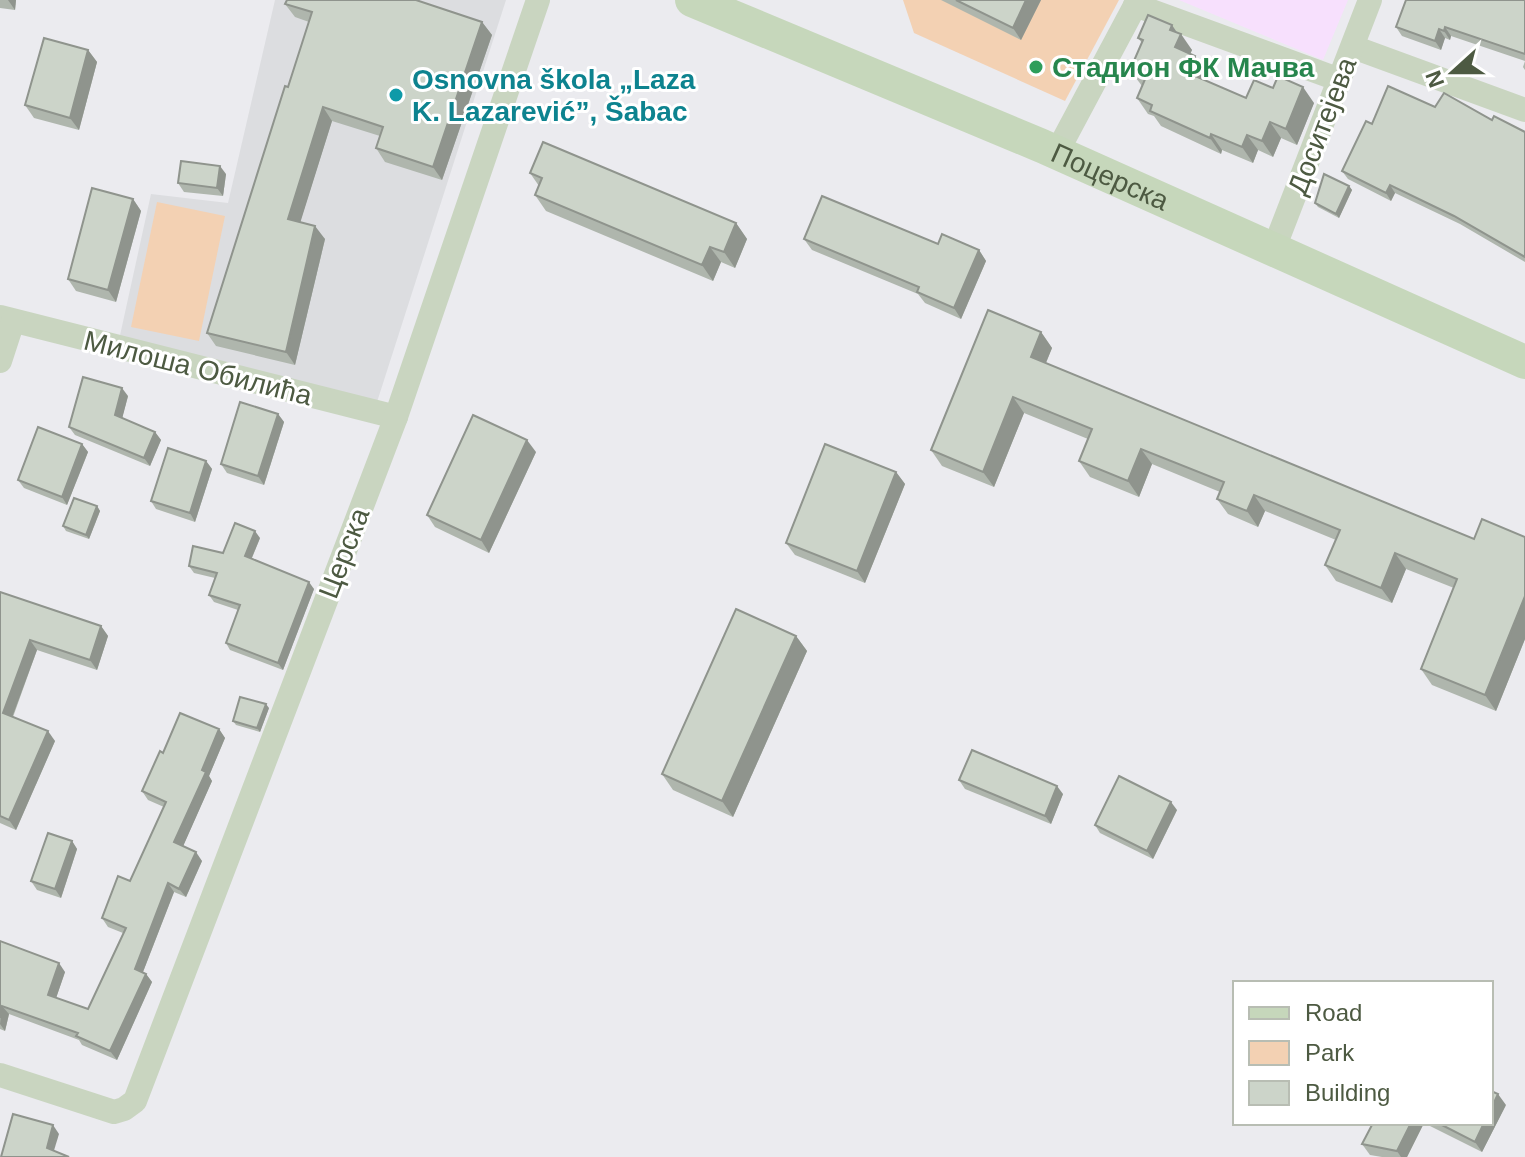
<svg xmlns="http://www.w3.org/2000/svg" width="1525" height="1157" viewBox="0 0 1525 1157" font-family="Arial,sans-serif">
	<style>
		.commercial { fill: #f7e0fd }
		.education { fill: #dcdde0 }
		.green { fill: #f3d1b3 }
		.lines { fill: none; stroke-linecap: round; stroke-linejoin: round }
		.minor { stroke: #c9d5c0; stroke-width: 24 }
		.secondary { stroke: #c6d7bb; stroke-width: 34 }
		.wall { fill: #afb6ad }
		.shaded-wall { fill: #8f948d }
		.building { fill: #ccd4c9; stroke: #8f948d; stroke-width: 2 }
		.leisure-dot { fill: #2e9e5b; stroke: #fff; stroke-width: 3 }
		.culture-dot { fill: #0f9aa8; stroke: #fff; stroke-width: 3 }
		.labels { text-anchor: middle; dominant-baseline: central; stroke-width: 6; stroke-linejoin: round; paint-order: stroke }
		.leisure-label { font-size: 28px; font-weight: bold; fill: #27864d; stroke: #fff; text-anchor: start }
		.culture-label { font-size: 28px; font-weight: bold; fill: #0d838f; stroke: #fff; text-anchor: start }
		.street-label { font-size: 28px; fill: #4d5a42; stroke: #fff }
	</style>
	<rect width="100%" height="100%" fill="#ebebef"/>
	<path class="commercial" d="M 1179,0 L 1348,0 L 1323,60 Z"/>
	<path class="education" d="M 275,0 L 506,0 L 377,402 L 119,340 L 151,194 L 228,203 Z"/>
	<g class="green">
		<path d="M 903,0 L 1119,0 L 1065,101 L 914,33 Z"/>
		<path d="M 157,202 L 225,216 L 199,341 L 131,327 Z"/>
	</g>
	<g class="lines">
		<g class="minor">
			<path d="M 1135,5 L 1340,80"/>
			<path d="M 1353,47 L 1525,110"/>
			<path d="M 1057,152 L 1138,0"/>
			<path d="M 1273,251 L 1370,0"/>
			<path d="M 0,317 L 396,417"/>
			<path d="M 0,361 L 13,321"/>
			<path d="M 0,1075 L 114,1112 L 124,1109 L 135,1101 L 396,417 L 538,0"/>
		</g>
		<path class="secondary" id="s1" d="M 692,0 L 1042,146 L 1525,362"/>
	</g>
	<g class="wall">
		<path d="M 0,0 L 16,0 L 15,10 L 0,8 Z"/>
		<path d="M 941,0 L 1041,0 L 1021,40 Z"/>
		<path d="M 1525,0 L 1525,70 L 1523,67 L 1525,61 L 1451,36 L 1450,40 L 1445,38 L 1441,50 L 1402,36 L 1396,27 Z"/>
		<path d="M 285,4 L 482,22 L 492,35 L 442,180 L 385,162 L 376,148 L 380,136 L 332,121 L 300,222 L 325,239 L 295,365 L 216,346 L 207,333 L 309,22 L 295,17 Z"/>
		<path d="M 1177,33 L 1192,50 L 1190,54 L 1206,71 L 1203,79 L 1246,98 L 1273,88 L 1314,103 L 1297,145 L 1281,138 L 1273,157 L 1258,150 L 1253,163 L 1222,150 L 1221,154 L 1161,126 L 1154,116 L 1148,114 L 1137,98 L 1142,86 L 1130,70 L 1142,43 L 1138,38 Z"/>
		<path d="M 88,50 L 97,62 L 79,130 L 34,118 L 25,105 Z"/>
		<path d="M 1435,107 L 1492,120 L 1525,132 L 1525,262 L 1460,224 L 1395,193 L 1391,201 L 1348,179 L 1342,171 L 1372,124 Z"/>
		<path d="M 530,173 L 736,223 L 747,239 L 735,268 L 721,262 L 713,281 L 546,211 L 535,195 L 539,186 Z"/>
		<path d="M 226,174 L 223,196 L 184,192 L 178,183 Z"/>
		<path d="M 1349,186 L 1352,190 L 1339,218 L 1318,207 L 1315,203 Z"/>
		<path d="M 133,199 L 141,211 L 116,302 L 76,291 L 68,279 Z"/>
		<path d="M 804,239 L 938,244 L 979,250 L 986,261 L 961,319 L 925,303 L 918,294 L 812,250 Z"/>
		<path d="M 1041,332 L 1052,348 L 1046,363 L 1474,539 L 1525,537 L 1525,639 L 1496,711 L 1432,685 L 1421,669 L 1454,588 L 1406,569 L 1392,603 L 1336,581 L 1325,565 L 1336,540 L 1265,511 L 1258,527 L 1228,514 L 1217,499 L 1220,492 L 1152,464 L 1139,497 L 1090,477 L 1079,461 L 1088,439 L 1024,413 L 994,487 L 942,466 L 931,450 Z"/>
		<path d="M 128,396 L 122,418 L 155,432 L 161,440 L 150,466 L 75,435 L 69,427 Z"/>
		<path d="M 278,414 L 284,422 L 264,485 L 227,473 L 221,464 Z"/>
		<path d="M 82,444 L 88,452 L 67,505 L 24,488 L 18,480 Z"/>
		<path d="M 536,452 L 489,553 L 435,527 L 427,515 Z"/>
		<path d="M 206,461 L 212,469 L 195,522 L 156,509 L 151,501 Z"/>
		<path d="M 896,472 L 905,484 L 865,583 L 795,555 L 786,543 Z"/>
		<path d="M 97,506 L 100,511 L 89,539 L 66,531 L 63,526 Z"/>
		<path d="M 260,538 L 252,558 L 314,589 L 283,670 L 230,650 L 226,643 L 238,610 L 214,602 L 209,595 L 215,578 L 194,573 L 189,566 Z"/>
		<path d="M 0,592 L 101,626 L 108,636 L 97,670 L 37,650 L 13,717 L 55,741 L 16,830 L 0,823 Z"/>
		<path d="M 796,636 L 807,651 L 733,817 L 673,790 L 662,774 Z"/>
		<path d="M 269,708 L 260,732 L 236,725 L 233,721 Z"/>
		<path d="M 219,729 L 225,738 L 209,776 L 212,781 L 183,846 L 202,861 L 186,897 L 174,892 L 143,972 L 146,974 L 152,982 L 117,1060 L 82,1045 L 79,1040 L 9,1014 L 5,1031 L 0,1029 L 0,941 L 65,972 L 56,998 L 88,1009 L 123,933 L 108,927 L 102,918 L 130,881 L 164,807 L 148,800 L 142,791 L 163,753 Z"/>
		<path d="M 959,780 L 1063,794 L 1051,824 L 965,789 Z"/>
		<path d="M 1177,810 L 1153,859 L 1100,833 L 1095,825 Z"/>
		<path d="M 72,841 L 77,849 L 61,898 L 37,890 L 31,881 Z"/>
		<path d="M 1506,1105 L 1482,1152 L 1424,1123 L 1491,1123 Z"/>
		<path d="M 1373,1123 L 1424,1123 L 1407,1157 L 1382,1157 L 1370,1155 L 1362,1144 Z"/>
	</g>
	<g class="shaded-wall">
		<path d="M 8,0 L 16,0 L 15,10 Z"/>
		<path d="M 1026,0 L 1041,0 L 1021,40 L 1013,28 Z"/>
		<path d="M 482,22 L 492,35 L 442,180 L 433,167 Z"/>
		<path d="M 1172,25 L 1180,37 L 1181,34 L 1192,50 L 1186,63 L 1175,47 L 1170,30 Z"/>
		<path d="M 1445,27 L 1451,36 L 1450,40 L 1444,31 Z"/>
		<path d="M 1439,29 L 1445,38 L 1441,50 L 1435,41 Z"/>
		<path d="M 88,50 L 97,62 L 79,130 L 70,118 Z"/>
		<path d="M 1195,56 L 1206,71 L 1199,89 L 1188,73 Z"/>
		<path d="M 1303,87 L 1314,103 L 1297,145 L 1286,129 Z"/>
		<path d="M 323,107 L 332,121 L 297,233 L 288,219 Z"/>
		<path d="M 1270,122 L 1281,138 L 1273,157 L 1262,141 Z"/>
		<path d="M 1211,134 L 1222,150 L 1221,154 L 1210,138 Z"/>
		<path d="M 1247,135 L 1258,150 L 1253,163 L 1242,147 Z"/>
		<path d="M 220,166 L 226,174 L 223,196 L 217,188 Z"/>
		<path d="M 1390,185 L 1395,193 L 1391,201 L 1386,193 Z"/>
		<path d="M 1349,186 L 1352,190 L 1339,218 L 1336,214 Z"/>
		<path d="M 133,199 L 141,211 L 116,302 L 108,290 Z"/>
		<path d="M 736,223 L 747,239 L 735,268 L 724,252 Z"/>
		<path d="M 315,226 L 325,239 L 295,365 L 286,352 Z"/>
		<path d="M 710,247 L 721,262 L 713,281 L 702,265 Z"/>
		<path d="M 979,250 L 986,261 L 961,319 L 954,308 Z"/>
		<path d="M 1041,332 L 1052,348 L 1042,372 L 1031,357 Z"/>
		<path d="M 122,388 L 128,396 L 121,423 L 115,415 Z"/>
		<path d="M 1013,397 L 1024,413 L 994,487 L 983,472 Z"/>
		<path d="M 278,414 L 284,422 L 264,485 L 258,476 Z"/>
		<path d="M 155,432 L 161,440 L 150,466 L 144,458 Z"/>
		<path d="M 527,440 L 536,452 L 489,553 L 481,540 Z"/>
		<path d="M 82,444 L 88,452 L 67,505 L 62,497 Z"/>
		<path d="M 1141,449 L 1152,464 L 1139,497 L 1128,481 Z"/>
		<path d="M 206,461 L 212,469 L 195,522 L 190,513 Z"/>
		<path d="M 896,472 L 905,484 L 865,583 L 857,571 Z"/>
		<path d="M 1254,495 L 1265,511 L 1258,527 L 1247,511 Z"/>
		<path d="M 97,506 L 100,511 L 89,539 L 86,535 Z"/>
		<path d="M 255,531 L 260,538 L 250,562 L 245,556 Z"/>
		<path d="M 1395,553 L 1406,569 L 1392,603 L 1381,588 Z"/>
		<path d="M 309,582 L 314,589 L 283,670 L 278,663 Z"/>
		<path d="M 1525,596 L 1525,639 L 1496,711 L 1485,695 Z"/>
		<path d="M 101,626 L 108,636 L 97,670 L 90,660 Z"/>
		<path d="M 796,636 L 807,651 L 733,817 L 722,801 Z"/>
		<path d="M 30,640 L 37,650 L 10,723 L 3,713 Z"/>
		<path d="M 266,704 L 269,708 L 260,732 L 257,728 Z"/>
		<path d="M 219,729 L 225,738 L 209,776 L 212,781 L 181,851 L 174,842 L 202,770 Z"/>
		<path d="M 48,731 L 55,741 L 16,830 L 9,820 Z"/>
		<path d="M 1057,786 L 1063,794 L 1051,824 L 1045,816 Z"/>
		<path d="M 1171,802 L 1177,810 L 1153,859 L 1147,851 Z"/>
		<path d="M 72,841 L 77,849 L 61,898 L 55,889 Z"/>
		<path d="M 196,852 L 202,861 L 186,897 L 179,889 Z"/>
		<path d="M 168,883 L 174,892 L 141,977 L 135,969 Z"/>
		<path d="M 59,963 L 65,972 L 54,1004 L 48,995 Z"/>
		<path d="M 146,974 L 152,982 L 117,1060 L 110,1051 Z"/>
		<path d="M 2,1006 L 9,1014 L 5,1031 L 0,1024 Z"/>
		<path d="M 1498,1094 L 1506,1105 L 1482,1152 L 1475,1142 L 1484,1123 L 1491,1123 L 1491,1109 Z"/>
		<path d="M 1411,1123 L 1424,1123 L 1407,1157 L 1401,1157 L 1397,1151 Z"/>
		<path d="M 53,1125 L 59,1134 L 52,1157 L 47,1148 Z"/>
	</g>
	<g class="building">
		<path d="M 287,0 L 416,0 L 482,22 L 433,167 L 376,148 L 383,127 L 323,107 L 288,219 L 315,226 L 286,352 L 207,333 L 285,86 L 288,87 L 312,12 L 285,4 Z"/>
		<path d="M 956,0 L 1026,0 L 1013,28 Z"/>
		<path d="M 1406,0 L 1525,0 L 1525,54 L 1445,27 L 1444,31 L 1439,29 L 1435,41 L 1396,27 Z"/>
		<path d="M 1148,15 L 1172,25 L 1170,30 L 1181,34 L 1175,47 L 1195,56 L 1188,73 L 1246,98 L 1254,80 L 1273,88 L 1278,76 L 1303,87 L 1286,129 L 1270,122 L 1262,141 L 1247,135 L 1242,147 L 1211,134 L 1210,138 L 1150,111 L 1152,105 L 1137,98 L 1146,77 L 1130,70 L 1143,40 L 1138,38 Z"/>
		<path d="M 44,38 L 88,50 L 70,118 L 25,105 Z"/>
		<path d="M 1388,86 L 1435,107 L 1444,93 L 1492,120 L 1494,116 L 1525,132 L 1525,257 L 1454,216 L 1390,185 L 1386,193 L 1342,171 L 1366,121 L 1372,124 Z"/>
		<path d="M 543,142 L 736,223 L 724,252 L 710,247 L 702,265 L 535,195 L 542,178 L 530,173 Z"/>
		<path d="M 181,161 L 220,166 L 217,188 L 178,183 Z"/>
		<path d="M 1324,174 L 1349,186 L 1336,214 L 1315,203 Z"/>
		<path d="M 92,188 L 133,199 L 108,290 L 68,279 Z"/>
		<path d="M 822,196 L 938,244 L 942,234 L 979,250 L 954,308 L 917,292 L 919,287 L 804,239 Z"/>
		<path d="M 988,310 L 1041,332 L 1031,357 L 1474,539 L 1482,519 L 1525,537 L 1525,596 L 1485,695 L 1421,669 L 1457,579 L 1395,553 L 1381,588 L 1325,565 L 1340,530 L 1254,495 L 1247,511 L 1217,499 L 1224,482 L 1141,449 L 1128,481 L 1079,461 L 1092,429 L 1013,397 L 983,472 L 931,450 Z"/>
		<path d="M 83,377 L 122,388 L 115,415 L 155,432 L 144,458 L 69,427 Z"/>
		<path d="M 240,402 L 278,414 L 258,476 L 221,464 Z"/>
		<path d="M 473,415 L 527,440 L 481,540 L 427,515 Z"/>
		<path d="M 38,427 L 82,444 L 62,497 L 18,480 Z"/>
		<path d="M 825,444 L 896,472 L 857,571 L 786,543 Z"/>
		<path d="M 168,448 L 206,461 L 190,513 L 151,501 Z"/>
		<path d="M 74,498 L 97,506 L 86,535 L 63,526 Z"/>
		<path d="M 235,523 L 255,531 L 245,556 L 309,582 L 278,663 L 226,643 L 240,605 L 209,595 L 217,573 L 189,566 L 193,546 L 223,553 Z"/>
		<path d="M 0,592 L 101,626 L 90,660 L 30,640 L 3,713 L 48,731 L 9,820 L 0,816 Z"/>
		<path d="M 736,609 L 796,636 L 722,801 L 662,774 Z"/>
		<path d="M 240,697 L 266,704 L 257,728 L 233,721 Z"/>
		<path d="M 180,713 L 219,729 L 202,770 L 206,772 L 174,842 L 196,852 L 179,889 L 168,883 L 135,969 L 146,974 L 110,1051 L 76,1036 L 78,1033 L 2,1006 L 0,1018 L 0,941 L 59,963 L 48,995 L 88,1009 L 126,928 L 102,918 L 118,876 L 130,881 L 166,802 L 142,791 L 160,751 L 163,753 Z"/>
		<path d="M 972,750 L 1057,786 L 1045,816 L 959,780 Z"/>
		<path d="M 1119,776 L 1171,802 L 1147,851 L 1095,825 Z"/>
		<path d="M 48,833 L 72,841 L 55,889 L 31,881 Z"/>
		<path d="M 1491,1091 L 1498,1094 L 1491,1109 Z"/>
		<path d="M 13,1114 L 53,1125 L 47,1148 L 69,1157 L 1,1157 Z"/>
		<path d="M 1373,1123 L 1411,1123 L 1397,1151 L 1362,1144 Z"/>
		<path d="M 1438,1123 L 1484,1123 L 1475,1142 Z"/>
	</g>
	<circle class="leisure-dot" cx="1036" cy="67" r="8"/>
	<circle class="culture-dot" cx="396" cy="95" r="8"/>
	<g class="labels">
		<g class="leisure-label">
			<text x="1052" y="67">Стадион ФК Мачва</text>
		</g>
		<g class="culture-label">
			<text x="412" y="79">Osnovna škola „Laza<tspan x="412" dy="32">K. Lazarević”, Šabac</tspan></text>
		</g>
		<g class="street-label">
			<text transform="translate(1322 126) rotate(-69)">Доситејева</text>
			<text stroke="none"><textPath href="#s1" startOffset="454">Поцерска</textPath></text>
			<text transform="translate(198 368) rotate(14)">Милоша Обилића</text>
			<text transform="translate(344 553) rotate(-69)">Церска</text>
		</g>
	</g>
	<rect x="1233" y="981" width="260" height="144" fill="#ffffff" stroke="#b8bdb3" stroke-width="2"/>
	<rect x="1249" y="1007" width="40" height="12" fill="#c6d7bb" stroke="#b8bdb3" stroke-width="2"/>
	<text x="1305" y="1021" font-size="24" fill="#4d5a42">Road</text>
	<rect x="1249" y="1041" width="40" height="24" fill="#f3d1b3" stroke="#b8bdb3" stroke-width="2"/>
	<text x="1305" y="1061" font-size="24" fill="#4d5a42">Park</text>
	<rect x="1249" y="1081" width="40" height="24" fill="#ccd4c9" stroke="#b8bdb3" stroke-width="2"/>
	<text x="1305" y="1101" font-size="24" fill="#4d5a42">Building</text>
	<g transform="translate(1453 72) rotate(249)" stroke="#ffffff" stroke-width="6" paint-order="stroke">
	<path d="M0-6L14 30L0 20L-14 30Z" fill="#4d5a42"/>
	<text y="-12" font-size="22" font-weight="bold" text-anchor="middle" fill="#4d5a42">N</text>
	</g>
</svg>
